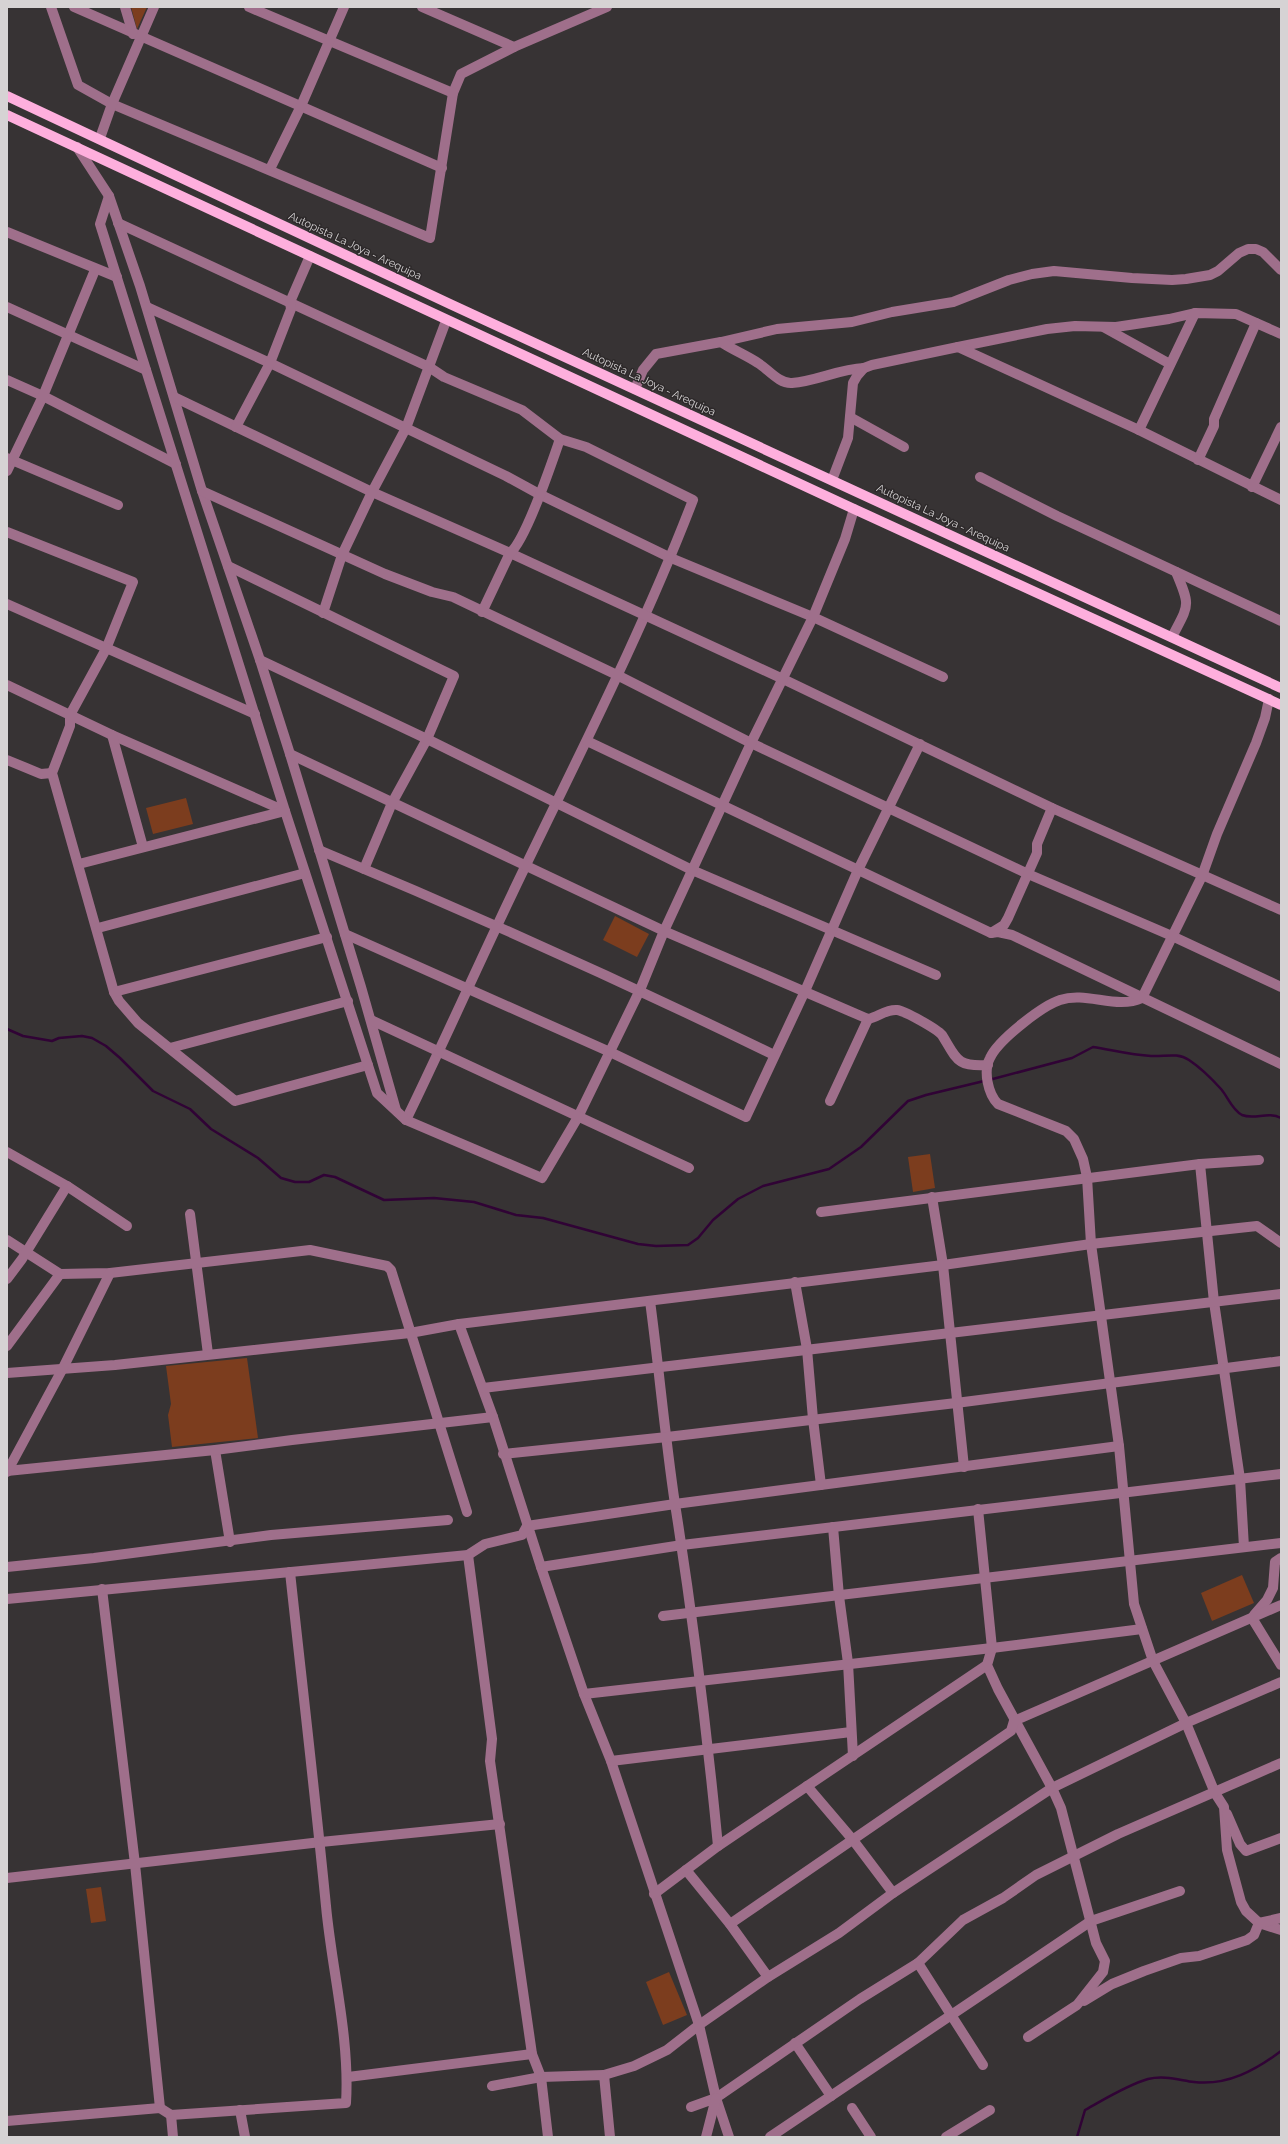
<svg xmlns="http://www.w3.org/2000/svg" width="1288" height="2144" viewBox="0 0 1288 2144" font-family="Raleway,sans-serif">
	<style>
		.green { fill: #7c3d1e }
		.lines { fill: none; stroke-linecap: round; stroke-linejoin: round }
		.stream { stroke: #300335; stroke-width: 2.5 }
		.minor { stroke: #9f6f8b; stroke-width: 10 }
		.major { stroke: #feafdd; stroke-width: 10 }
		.labels { text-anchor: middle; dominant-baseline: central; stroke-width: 3; stroke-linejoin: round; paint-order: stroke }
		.street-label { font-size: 11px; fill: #d6d3d4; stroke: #2d292a }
	</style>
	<rect width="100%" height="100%" fill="#373334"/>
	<g class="green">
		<path d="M 131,7 L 147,7 L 137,29 Z"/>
		<path d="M 186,798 L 193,824 L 153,834 L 146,808 Z"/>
		<path d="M 615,916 L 649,934 L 637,957 L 603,940 Z"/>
		<path d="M 930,1154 L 935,1188 L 913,1192 L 908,1157 Z"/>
		<path d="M 247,1358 L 258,1438 L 172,1447 L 168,1415 L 171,1404 L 166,1366 Z"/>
		<path d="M 1242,1575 L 1254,1603 L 1212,1621 L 1201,1593 Z"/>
		<path d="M 101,1887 L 106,1921 L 91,1923 L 86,1889 Z"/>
		<path d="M 669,1972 L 687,2015 L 663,2025 L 646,1982 Z"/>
	</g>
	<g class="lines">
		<g class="stream">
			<path d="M 7,1029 L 23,1036 L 52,1041 L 59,1038 L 82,1036 L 92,1038 L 106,1046 L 120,1058 L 153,1091 L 190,1109 L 211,1129 L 258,1158 L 281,1178 L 295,1182 L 309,1182 L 324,1175 L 335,1177 L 384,1200 L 434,1198 L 474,1202 L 516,1215 L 543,1218 L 638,1244 L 656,1246 L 688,1245 L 698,1238 L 713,1220 L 738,1199 L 763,1186 L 829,1169 L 861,1147 L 908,1101 L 926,1095 L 984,1081"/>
			<path d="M 989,1080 L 1072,1058 L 1093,1047 C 1112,1050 1131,1055 1151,1056 C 1164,1057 1177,1052 1189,1060 C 1201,1068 1212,1079 1221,1089 C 1228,1097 1232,1110 1242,1115 C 1255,1120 1268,1111 1281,1118"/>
			<path d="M 1077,2137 L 1085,2110 C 1105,2099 1127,2085 1148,2079 C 1164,2075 1179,2080 1194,2082 C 1227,2086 1256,2070 1281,2051"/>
		</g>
		<g class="minor">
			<path d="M 51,7 L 78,85 L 112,104 L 430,238 L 453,93 L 461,74 L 514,47 L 607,7"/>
			<path d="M 74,7 L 442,168"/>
			<path d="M 125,7 L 133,34"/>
			<path d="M 249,7 L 453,93"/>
			<path d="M 422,7 L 514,47"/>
			<path d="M 100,138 L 112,104 L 154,7"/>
			<path d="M 77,147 L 109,196 L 140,286 L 202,491 L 260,660 L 290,754 L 361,987 L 396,1110"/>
			<path d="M 270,169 L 301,106 L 344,7"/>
			<path d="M 118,223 L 429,367 L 444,377 L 522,410 L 560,439 L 586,447 L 693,500 C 645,625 584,745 526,865 C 485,949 447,1036 406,1120"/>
			<path d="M 7,232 L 117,277"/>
			<path d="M 7,307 L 146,370"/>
			<path d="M 147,307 L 270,363 L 506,476 L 539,494 L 671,558 L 813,617 L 943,677"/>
			<path d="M 1105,328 L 1170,364"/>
			<path d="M 721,342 L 777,329 L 852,322 L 892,312 L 953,302 L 1009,280 L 1032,274 L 1054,271 L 1132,278 L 1172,280 L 1186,279 L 1210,275 L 1218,271 L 1239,253 L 1248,249 L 1256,249 L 1263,252 L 1281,270"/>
			<path d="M 958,347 L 1047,329 L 1075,326 L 1116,327 L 1169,319 L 1195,313 L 1236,314 L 1281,334"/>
			<path d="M 7,380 L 43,396 L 176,464"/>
			<path d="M 635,389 L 643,370 L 656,354 L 721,342 C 733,350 746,355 758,363 C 768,369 779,384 792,383 C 817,381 839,369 864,368"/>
			<path d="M 174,397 L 372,492 L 510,553 L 783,679 L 1052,808 L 1281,910"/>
			<path d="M 850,417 L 904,447"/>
			<path d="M 236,427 L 270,363 L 291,309 L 290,302 L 310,256"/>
			<path d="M 1139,430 L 1195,313"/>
			<path d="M 7,458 L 118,505"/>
			<path d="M 1198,460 L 1214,426 L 1214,419 L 1256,323"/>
			<path d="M 7,471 L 43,396 L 95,270"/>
			<path d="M 980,477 L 1057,516 L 1281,621"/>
			<path d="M 832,480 L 848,438 L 853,383 L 857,376 L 864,368 L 872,365 L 958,347 L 1139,430 L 1281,500"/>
			<path d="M 1252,487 L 1281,427"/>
			<path d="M 202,491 L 385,574 L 432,592 L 453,597 L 617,675 L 751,743 L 1028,874 L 1172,936 L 1281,987"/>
			<path d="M 7,532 L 133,582 L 106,649 L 70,715 L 70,726 L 52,773 L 114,992 L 119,1001 L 138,1023 L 235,1101 L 368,1065"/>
			<path d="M 228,566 L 454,676 L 427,739 L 392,803 L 364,869"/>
			<path d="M 7,604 L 255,714"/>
			<path d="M 482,612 L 510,553 C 526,540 552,462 560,439"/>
			<path d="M 323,613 L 342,555 L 372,492 L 406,428 L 446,321"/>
			<path d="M 1172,637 C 1189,604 1191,607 1176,572"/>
			<path d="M 260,660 L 427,739 L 692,870 L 936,975"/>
			<path d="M 7,685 L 112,735 L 285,811 L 377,1093 L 406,1120 L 542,1178 L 578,1117 L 640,990 L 664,931 L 751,743 L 813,617 L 845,539 L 854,509"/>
			<path d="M 1269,699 L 1265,718 L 1256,743 L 1217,834 L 1202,876 L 1142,998 C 1116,1010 1087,991 1060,1000 C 1042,1006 998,1040 990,1058 C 983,1071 988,1094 998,1104 L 1066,1131 L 1074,1139 L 1083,1159 L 1087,1177 L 1091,1244 L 1119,1446 L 1134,1604 L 1153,1661 L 1186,1723 L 1215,1793 L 1224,1807 L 1227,1850 L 1241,1902 L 1246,1911 L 1259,1923 L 1281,1930"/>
			<path d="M 112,735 L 143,847"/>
			<path d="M 587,741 L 991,933 L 998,932 L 1012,935 L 1281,1064"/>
			<path d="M 290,754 L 664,931 L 868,1019 C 878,1017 886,1009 897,1010 C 905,1011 937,1029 942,1035 C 957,1059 956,1067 988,1065"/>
			<path d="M 7,760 L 41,774 L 52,773"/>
			<path d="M 319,850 C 473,914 624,982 774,1055"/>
			<path d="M 79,864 L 285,811 L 100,224 L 109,196"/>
			<path d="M 98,928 L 305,873"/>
			<path d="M 991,933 L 1004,925 L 1008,918 L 1037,853 L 1037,844 L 1052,808"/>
			<path d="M 345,934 L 610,1052 L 746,1117 L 805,991 L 858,870 L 920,744"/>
			<path d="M 114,992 L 327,937"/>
			<path d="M 371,1020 L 689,1168"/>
			<path d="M 170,1048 L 348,1001"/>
			<path d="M 830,1101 L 868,1019"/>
			<path d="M 7,1152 L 67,1186 L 127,1226"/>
			<path d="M 1200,1164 L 1214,1302 L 1240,1479 L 1244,1547"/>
			<path d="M 932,1197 L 943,1265 L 964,1467"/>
			<path d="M 821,1212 L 1200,1164 L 1259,1160"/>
			<path d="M 190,1214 L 208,1354"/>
			<path d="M 7,1240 L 60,1274 L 110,1273 L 310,1250 L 387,1266 L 391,1270 L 467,1512"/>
			<path d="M 7,1279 L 22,1259 L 67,1186"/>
			<path d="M 795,1282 L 807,1349 L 813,1419 L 821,1485"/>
			<path d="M 650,1301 C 659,1368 665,1437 675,1504 C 693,1618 707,1732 718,1846"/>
			<path d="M 459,1324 L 493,1417 L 541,1567 L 584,1694 L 611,1761 L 699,2025 L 716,2098 L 729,2137"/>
			<path d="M 7,1346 L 60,1274"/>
			<path d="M 7,1373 L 115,1365 L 410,1333 L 459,1324 L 943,1265 L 1091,1244 L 1257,1226 L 1281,1243"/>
			<path d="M 483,1388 L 1281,1294"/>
			<path d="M 215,1450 L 230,1542"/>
			<path d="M 503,1454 L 667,1437 L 956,1403 L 1281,1361"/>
			<path d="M 7,1471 L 215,1450 L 292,1440 L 493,1417"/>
			<path d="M 7,1472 L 62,1370 L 110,1273"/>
			<path d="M 978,1509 L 992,1648 L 987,1665 L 998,1689 L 1052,1788 L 1061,1808 L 1096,1943 L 1105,1961 L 1103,1972 L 1077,2005 L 1028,2037"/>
			<path d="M 833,1527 L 839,1596 L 848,1663 L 853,1756"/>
			<path d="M 468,1555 L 492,1739 L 490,1761 L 532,2054 L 541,2077 L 548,2137"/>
			<path d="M 7,1567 L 94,1558 L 271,1535 L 448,1520"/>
			<path d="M 541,1567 L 682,1545 L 1281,1474"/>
			<path d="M 102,1589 L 135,1864 L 160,2108"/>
			<path d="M 7,1599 L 468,1555 L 485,1544 L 522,1535 L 527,1526 L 675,1504 L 1119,1446"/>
			<path d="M 1254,1615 L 1267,1600 L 1273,1588 L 1275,1562 L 1281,1558"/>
			<path d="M 663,1616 L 1281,1543"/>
			<path d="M 1252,1618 L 1281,1665"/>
			<path d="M 584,1694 L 992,1648 L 1142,1629"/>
			<path d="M 611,1761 L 851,1732"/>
			<path d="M 807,1786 L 853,1840 L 893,1893"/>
			<path d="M 1227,1814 L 1240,1844 L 1246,1851 L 1281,1838"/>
			<path d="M 686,1870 L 730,1924 L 768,1977"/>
			<path d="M 7,1878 L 321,1842 L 500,1824"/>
			<path d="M 654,1894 L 718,1846 L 987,1665"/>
			<path d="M 730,1924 L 1011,1731 L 1014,1721 L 1281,1605"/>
			<path d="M 918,1963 L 983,2065"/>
			<path d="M 1084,2001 L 1112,1984 L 1144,1971 L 1181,1958 L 1199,1956 L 1247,1940 L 1254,1935 L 1259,1923 L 1281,1918"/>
			<path d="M 795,2043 L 831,2096"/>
			<path d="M 604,2075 L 634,2066 L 667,2050 L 699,2025 L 768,1977 L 839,1933 L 893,1893 L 1052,1788 L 1186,1723 L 1281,1682"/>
			<path d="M 348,2077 L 532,2054"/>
			<path d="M 492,2086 L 541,2077 L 604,2075 L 610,2137"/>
			<path d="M 691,2107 L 716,2098 L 860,1999 L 918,1963 L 963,1920 L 1003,1898 L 1036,1875 L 1118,1834 L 1281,1763"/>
			<path d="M 852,2108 L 871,2137"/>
			<path d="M 240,2110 L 245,2137"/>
			<path d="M 171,2115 L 173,2137"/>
			<path d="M 7,2121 L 160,2108 L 171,2115 L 346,2103 C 350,2038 332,1971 326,1906 C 315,1794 302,1683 290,1572"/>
			<path d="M 706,2137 L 716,2098"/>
			<path d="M 770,2137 L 1091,1921 L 1180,1891"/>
			<path d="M 946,2137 L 990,2110"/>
		</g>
		<g class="major">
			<path d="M 7,96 L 450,304 L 1281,688"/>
			<path d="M 7,115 L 854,509 L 1281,705"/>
		</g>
	</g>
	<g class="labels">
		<g class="street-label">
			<text transform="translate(355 246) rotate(25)">Autopista La Joya - Arequipa</text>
			<text transform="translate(649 382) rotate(25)">Autopista La Joya - Arequipa</text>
			<text transform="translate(943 518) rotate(25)">Autopista La Joya - Arequipa</text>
		</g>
	</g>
	<rect width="1288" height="2144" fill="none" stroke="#d6d3d4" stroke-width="16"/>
</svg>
